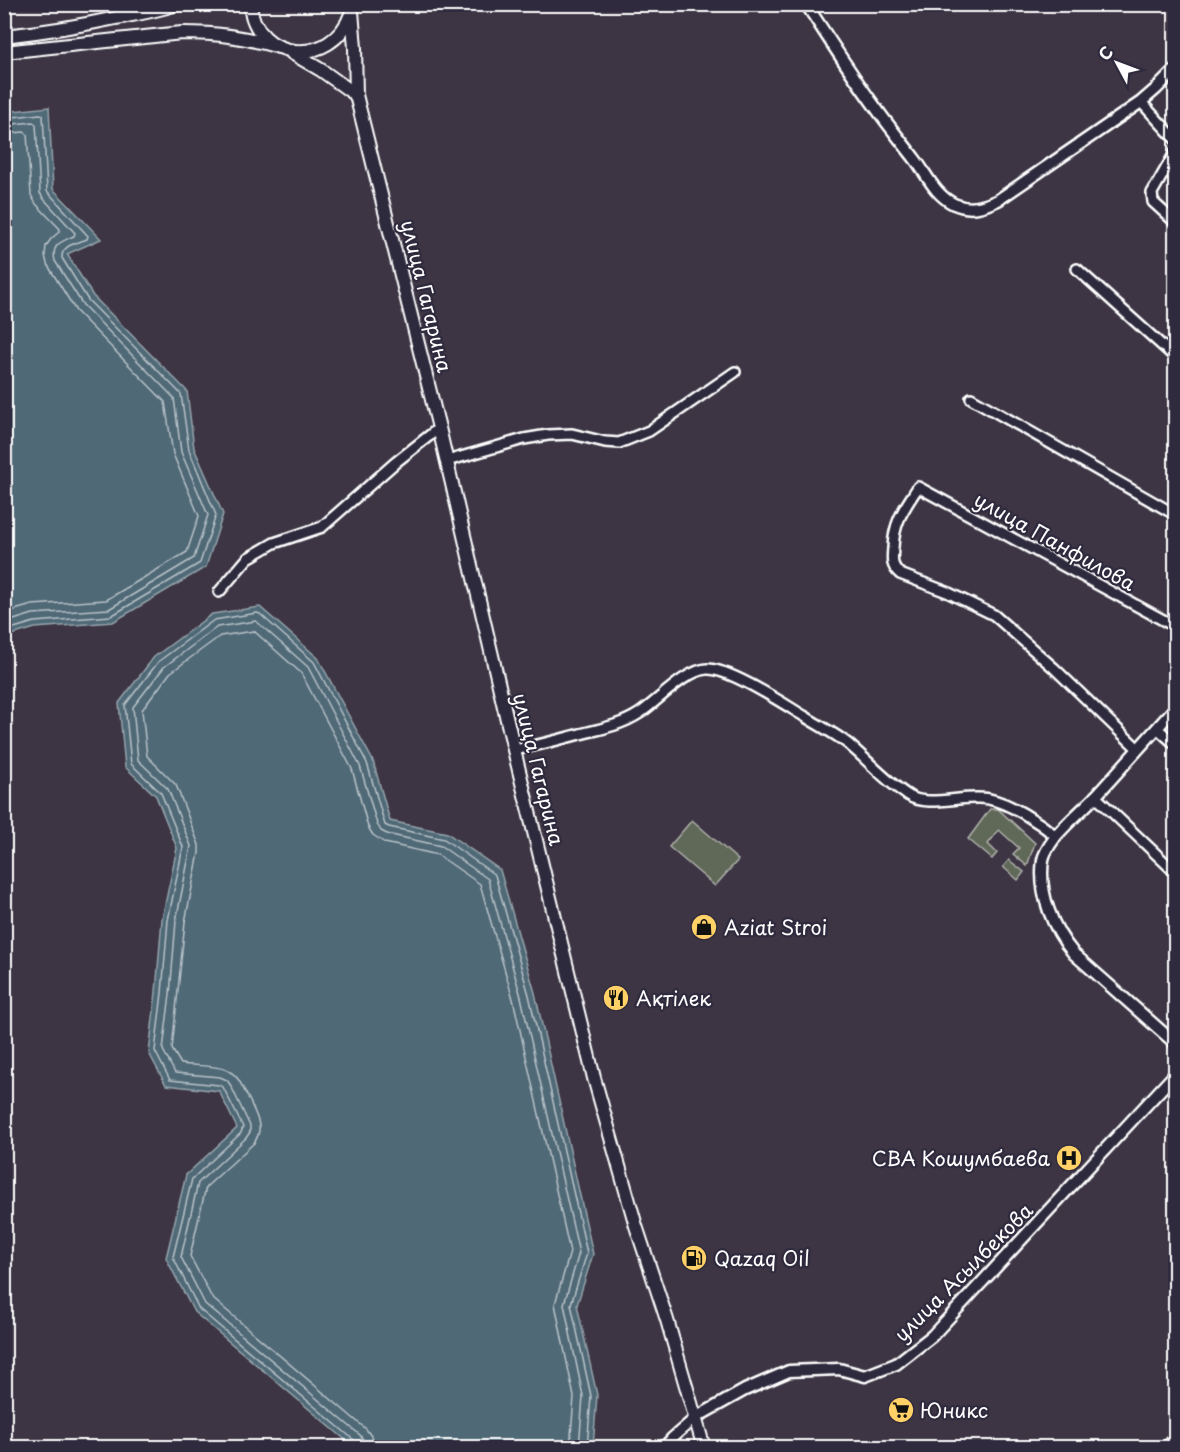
<svg xmlns="http://www.w3.org/2000/svg" width="1180" height="1452" viewBox="0 0 1180 1452" font-family="'Playpen Sans',sans-serif">
	<style>
		.green { fill: #616759; stroke: #b0b3ac; stroke-width: 1.5 }
		.water { fill: #506977; stroke: #96a5ad; stroke-width: 1.5 }
		.lines { fill: none; stroke-linecap: round; stroke-linejoin: round }
		.shore { stroke: #b9c3c9; stroke-width: 1.5 }
		.minor-casing { stroke: #fff; stroke-width: 14 }
		.tertiary-casing { stroke: #fff; stroke-width: 15 }
		.secondary-casing { stroke: #fff; stroke-width: 16 }
		.minor { stroke: #2f2a3d; stroke-width: 9 }
		.tertiary { stroke: #2f2a3d; stroke-width: 10 }
		.secondary { stroke: #2f2a3d; stroke-width: 12 }
		.labels { text-anchor: middle; dominant-baseline: central; stroke-width: 4.5; stroke-linejoin: round; paint-order: stroke }
		.street-label { font-size: 20px; fill: #fff; stroke: #2f2a3d }
		.poi-label { font-size: 20px; fill: #fff; stroke: #2f2a3d; text-anchor: start }
	</style>
	<rect width="100%" height="100%" fill="#3d3544"/>
	<filter id="ink" filterUnits="userSpaceOnUse"><feTurbulence type="fractalNoise" baseFrequency=".0167" numOctaves="2"/><feDisplacementMap in="SourceGraphic" scale="12" xChannelSelector="R" yChannelSelector="G"/><feConvolveMatrix kernelMatrix="1 2 1 2 8 2 1 2 1" color-interpolation-filters="sRGB"/></filter>
	<g filter="url(#ink)">
		<g class="green">
			<path d="M 990,809 L 998,809 L 1035,843 L 1027,866 L 1013,854 L 1019,848 L 999,830 L 988,844 L 997,853 L 992,859 L 968,839 Z"/>
			<path d="M 692,820 L 738,860 L 715,886 L 669,847 Z"/>
			<path d="M 1009,860 L 1024,872 L 1018,880 L 1003,867 Z"/>
		</g>
		<g class="water">
			<path d="M 49,107 L 53,189 L 101,239 L 67,254 L 93,296 L 187,391 L 194,448 L 223,514 L 206,567 L 113,622 L 35,628 L 5,637 L 5,112 Z"/>
			<path d="M 260,607 L 318,658 L 373,761 L 390,821 L 447,833 L 500,870 L 535,993 L 593,1254 L 577,1305 L 597,1395 L 593,1447 L 354,1447 L 194,1312 L 166,1258 L 186,1175 L 237,1128 L 219,1091 L 166,1085 L 149,1053 L 156,992 L 162,919 L 177,848 L 156,796 L 125,767 L 119,703 L 154,657 L 212,614 Z"/>
		</g>
		<g class="lines">
			<g class="shore">
				<path d="M 4,118 L 40,114 L 43,115 L 47,191 L 88,236 L 87,239 C 77,243 61,245 62,258 L 88,300 L 181,394 L 189,450 L 216,515 L 200,563 L 111,616 L 34,622 L 4,631"/>
				<path d="M 4,125 L 33,122 L 36,124 L 40,193 L 43,198 L 75,233 L 74,236 C 61,242 51,244 55,261 L 83,305 L 174,398 L 181,452 L 208,515 L 194,558 L 109,609 L 33,614 L 4,623"/>
				<path d="M 4,134 L 24,132 L 27,134 L 31,195 L 36,204 L 60,229 L 59,232 L 51,239 L 46,246 L 45,255 L 47,264 L 76,311 L 165,402 L 173,454 L 199,516 L 187,552 L 106,600 L 32,605 L 4,613"/>
				<path d="M 357,1448 L 354,1440 L 199,1309 L 173,1257 L 192,1179 L 241,1133 L 243,1127 L 223,1087 L 219,1085 L 170,1080 L 155,1051 L 162,993 L 168,920 L 183,847 L 161,793 L 131,764 L 125,705 L 159,661 L 214,620 L 257,613 L 260,614 L 314,662 L 367,763 L 385,825 L 389,827 L 444,839 L 495,875 L 529,995 L 587,1253 L 571,1304 L 591,1396 L 587,1448"/>
				<path d="M 364,1448 L 364,1441 L 360,1435 L 205,1304 L 181,1257 L 198,1183 L 246,1138 L 250,1132 L 250,1126 L 231,1086 L 227,1080 L 220,1077 L 175,1073 L 163,1050 L 170,994 L 176,921 L 191,846 L 168,789 L 138,760 L 133,707 L 164,667 L 217,627 L 256,621 L 308,667 L 360,766 L 377,824 L 381,831 L 387,834 L 441,846 L 488,879 L 521,997 L 579,1253 L 564,1304 L 583,1396 L 579,1448"/>
				<path d="M 374,1448 L 371,1436 L 366,1429 L 212,1298 L 190,1256 L 206,1187 L 254,1143 C 258,1137 260,1132 259,1125 C 258,1116 243,1087 238,1079 C 235,1075 231,1072 227,1070 C 215,1065 194,1066 181,1064 L 172,1049 L 185,922 L 199,853 L 199,845 L 176,785 L 147,756 L 142,710 L 170,673 L 220,636 L 254,631 L 301,673 L 352,769 L 368,827 L 373,835 L 385,843 L 438,855 L 480,884 L 513,999 L 570,1252 L 555,1304 L 574,1397 L 570,1448"/>
			</g>
			<g class="minor-casing">
				<g id="minor">
					<path d="M 1141,102 L 1176,140"/>
					<path d="M 1176,151 L 1152,193 L 1153,202 L 1176,223"/>
					<path d="M 1077,269 L 1176,358"/>
					<path d="M 971,398 L 1176,515"/>
					<path d="M 447,461 L 524,439 L 548,435 L 572,434 L 605,442 L 619,443 L 649,431 L 735,372"/>
					<path d="M 219,592 L 248,558 L 274,543 L 322,527 L 396,462 L 439,428"/>
					<path d="M 1157,728 L 1176,745"/>
					<path d="M 1138,749 L 1054,668 L 994,615 L 947,592 L 900,574 C 891,566 892,560 893,548 C 894,521 904,509 918,487 L 1176,627"/>
					<path d="M 514,750 C 536,746 558,740 580,734 C 601,729 622,725 640,713 C 658,701 686,670 707,669 C 729,668 784,704 804,716 C 818,725 834,733 847,743 C 868,760 885,781 909,796 C 927,808 966,794 989,799 C 1010,803 1040,823 1056,836"/>
					<path d="M 1095,796 L 1176,873"/>
					<path d="M 663,1448 L 672,1438 L 695,1418"/>
				</g>
			</g>
			<g class="tertiary-casing">
				<g id="tertiary">
					<path d="M 806,4 C 829,39 851,74 876,108 C 888,125 902,142 915,159 C 927,175 935,195 954,204 C 970,211 983,207 998,200 L 1141,102 L 1156,89 L 1176,69"/>
					<path d="M 1176,707 C 1149,737 1122,767 1095,797 C 1082,810 1068,822 1056,836 C 1051,843 1044,852 1043,860 C 1038,894 1053,929 1074,954 L 1176,1044"/>
					<path d="M 695,1418 L 745,1390 L 789,1371 L 839,1369 L 865,1376 L 896,1364 L 932,1336 L 1176,1073"/>
				</g>
			</g>
			<g class="secondary-casing">
				<g id="secondary">
					<path d="M 250,4 C 255,62 332,68 351,14"/>
					<path d="M 352,11 L 355,48 L 356,95 L 439,428 L 514,750 L 594,1078 L 636,1226 L 667,1320 L 704,1448"/>
					<path d="M 4,36 C 42,32 79,26 116,18 C 136,14 157,11 176,4"/>
					<path d="M 4,52 L 182,33 C 218,33 244,37 279,47"/>
					<path d="M 292,53 L 321,70 L 356,95"/>
					<path d="M 1167,1448 L 1176,1438"/>
				</g>
			</g>
			<use href="#minor" class="minor"/>
			<use href="#tertiary" class="tertiary"/>
			<use href="#secondary" class="secondary"/>
		</g>
	</g>
	<defs>
		<g id="shop-disc" transform="scale(1.35)"><circle r="9.5" fill="#ffd166" stroke="#2f2a3d"/><path d="M-5-2.5h2.3a2.7 3.5 0 0 1 5.4 0H5L5.5 6h-11ZM-1.5-2.5h3a1.5 2.3 0 0 0-3 0Z" fill="#111"/></g>
		<g id="restaurant-disc" transform="scale(1.35)"><circle r="9.5" fill="#ffd166" stroke="#2f2a3d"/><path d="M-5-6h1v4h1v-4h1v4h1v-4h1v5L-1.5 .5V6h-2V.5L-5-1ZM5-6V6H3V1.5H1.5Q1.5-4 5-6Z" fill="#111"/></g>
		<g id="hospital-disc" transform="scale(1.35)"><circle r="9.5" fill="#ffd166" stroke="#2f2a3d"/><path d="M-5-5h3v3.5h4V-5h3V5h-3V1.5h-4V5h-3Z" fill="#111"/></g>
		<g id="fuel-disc" transform="scale(1.35)"><circle r="9.5" fill="#ffd166" stroke="#2f2a3d"/><path d="M-5.5-6h7V0h2V4h1.3V-2.5L3-4.5l.8-.8L6-3V5H2.5V1h-1V6h-7ZM-4.2-4.7v3.2H.2V-4.7Z" fill="#111"/></g>
		<g id="supermarket-disc" transform="scale(1.35)"><circle r="9.5" fill="#ffd166" stroke="#2f2a3d"/><path d="M-6-5.5h2.5l.6 2H6L4.5 2H-2.5L-4.4-4H-6ZM-1.5 3.2a1.3 1.3 0 1 0 .1 0ZM3 3.2a1.3 1.3 0 1 0 .1 0Z" fill="#111"/></g>
	</defs>
	<g fill-rule="evenodd">
		<use href="#shop-disc" x="704" y="927"/>
		<use href="#restaurant-disc" x="616" y="998"/>
		<use href="#hospital-disc" x="1069" y="1158"/>
		<use href="#fuel-disc" x="694" y="1258"/>
		<use href="#supermarket-disc" x="901" y="1410"/>
	</g>
	<g class="labels">
		<g class="street-label">
			<text transform="translate(427 296) rotate(76)">улица Гагарина</text>
			<text transform="translate(1055 541) rotate(29)">улица Панфилова</text>
			<text transform="translate(539 769) rotate(76)">улица Гагарина</text>
			<text transform="translate(963 1272) rotate(-45)">улица Асылбекова</text>
		</g>
		<g class="poi-label">
			<text x="724" y="927">Aziat Stroi</text>
			<text x="636" y="998">Ақтілек</text>
			<text x="1050" y="1158" text-anchor="end">СВА Кошумбаева</text>
			<text x="714" y="1258">Qazaq Oil</text>
			<text x="920" y="1410">Юникс</text>
		</g>
	</g>
	<rect width="1180" height="1452" fill="none" stroke="#2f2a3d" stroke-width="24"/>
	<rect x="12" y="12" width="1156" height="1428" fill="none" stroke="#fff" stroke-width="2" filter="url(#ink)"/>
	<g transform="translate(1117 63) rotate(311)" stroke="#2f2a3d" stroke-width="4.5" paint-order="stroke">
	<path d="M0-4.5L10 22L0 15L-10 22Z" fill="#ffffff"/>
	<text y="-9" font-size="16" font-weight="bold" text-anchor="middle" fill="#ffffff">С</text>
	</g>
</svg>
